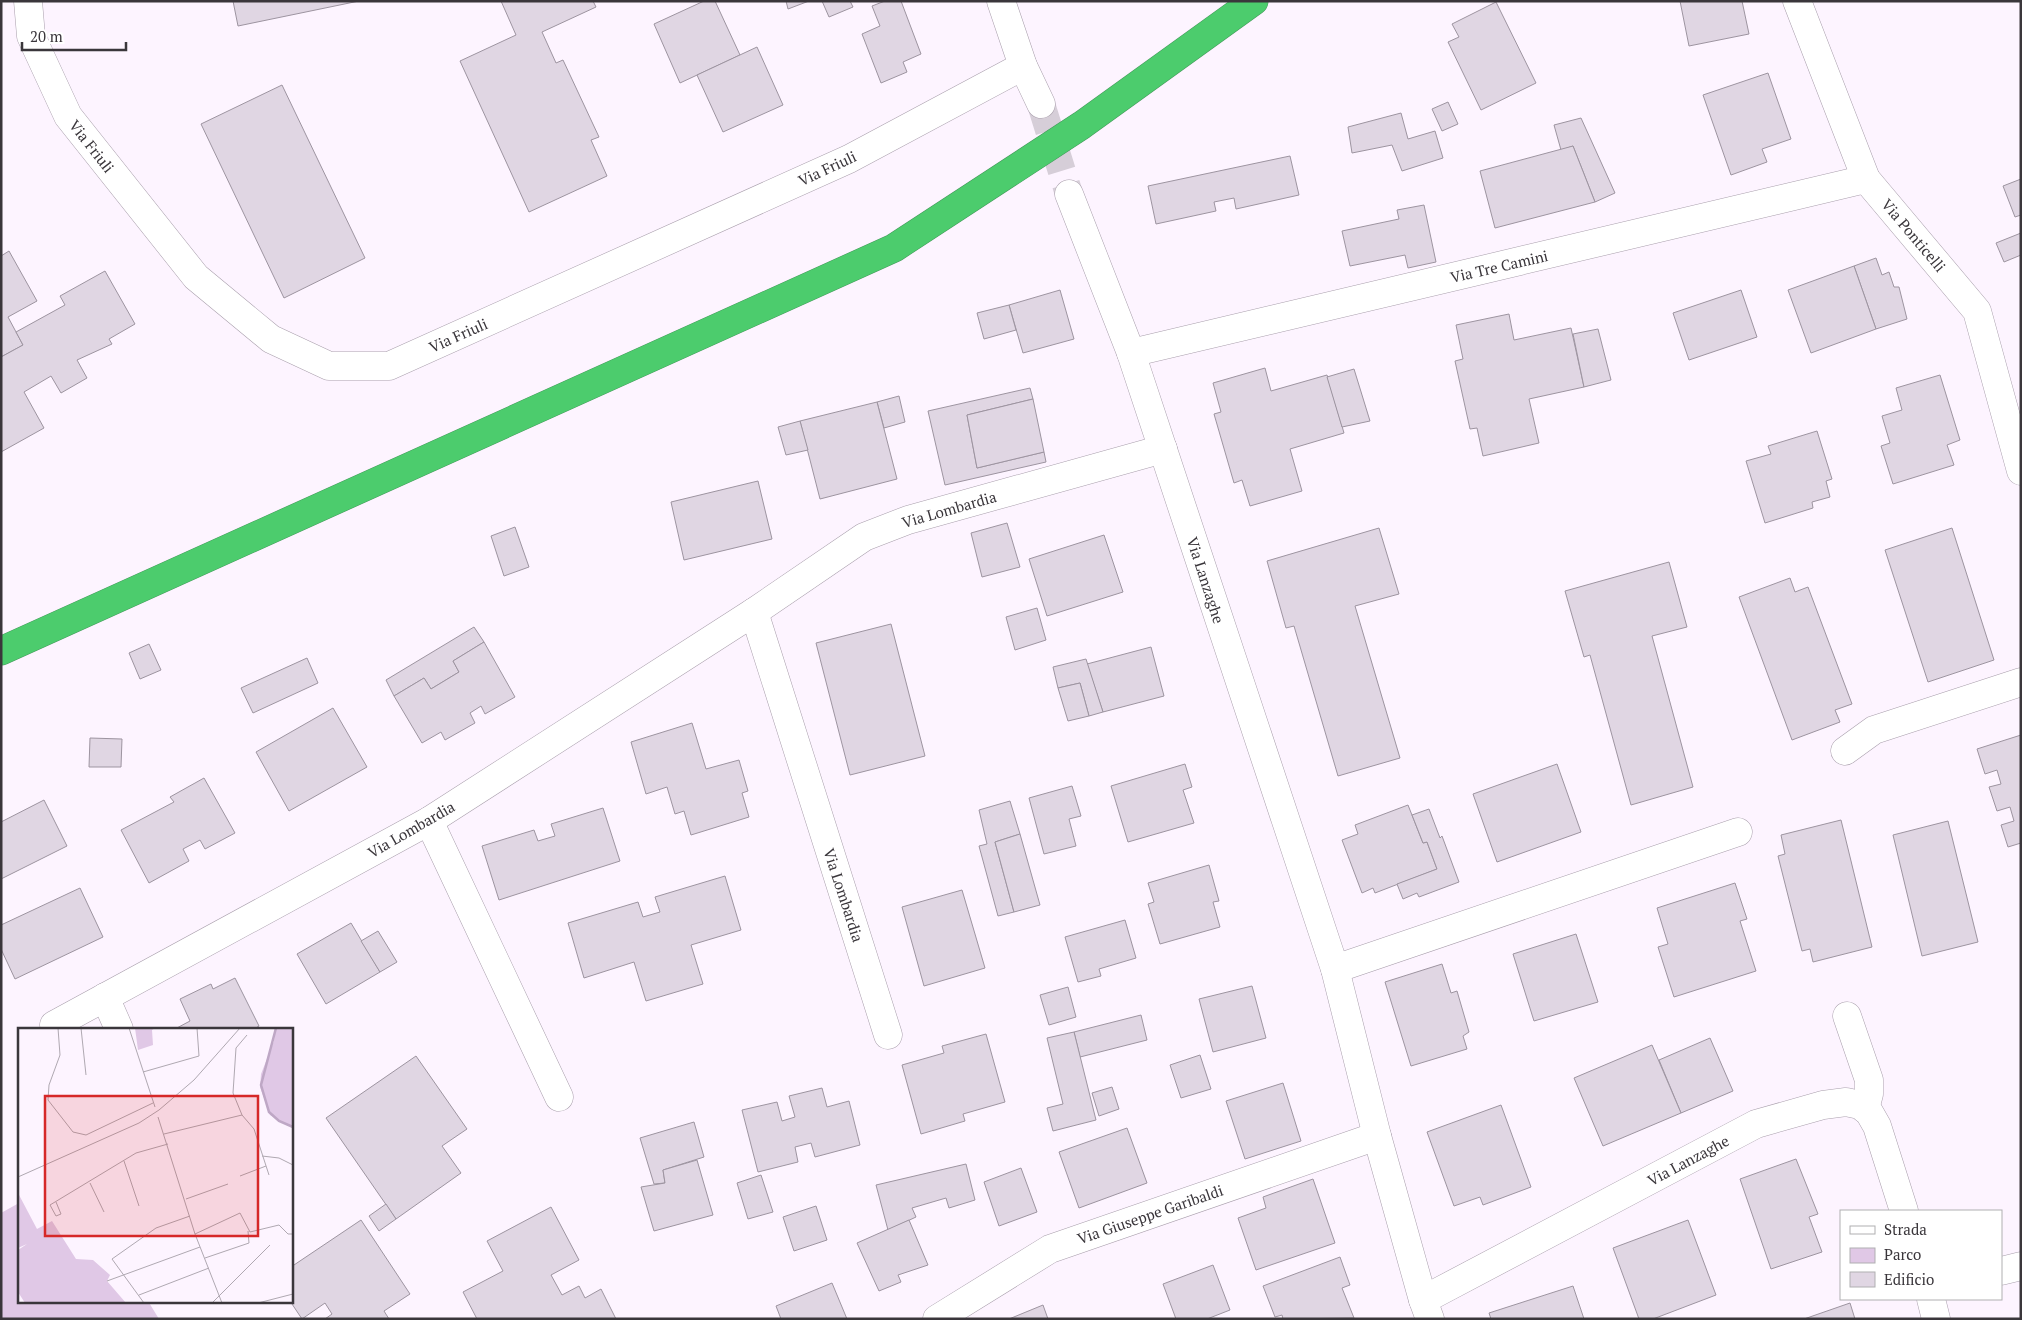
<svg xmlns="http://www.w3.org/2000/svg" width="2022" height="1320" viewBox="0 0 2022 1320" font-family="'PT Serif',serif">
	<style>
		.green { fill: #e0c8e6 }
		.building { fill: #e0d6e3; stroke: #9d94a0 }
		.lines { fill: none; stroke-linecap: round; stroke-linejoin: round }
		.minor-tunnel { stroke: #d6ced8; stroke-width: 28; stroke-dasharray: 28 14; stroke-linecap: butt }
		.minor-casing { stroke: #a99fac; stroke-width: 29 }
		.highway-casing { stroke: #46985c; stroke-width: 29 }
		.minor { stroke: #fff; stroke-width: 28 }
		.highway { stroke: #4ccc6d; stroke-width: 28 }
		.labels { text-anchor: middle; dominant-baseline: central; stroke-width: 4; stroke-linejoin: round; paint-order: stroke }
		.street-label { font-size: 15px; fill: #3a363b; stroke: #fff }
		.inset-river { fill: none; stroke: #bea7c5; stroke-width: 2.5 }
		.inset-road { fill: none; stroke: #afa8b1; stroke-width: 1 }
		.view { fill: #d62828; fill-opacity: 0.15; stroke: #d62828; stroke-width: 2.5 }
		.inset-edge { fill: none; stroke: #3a363b; stroke-width: 2.5 }
	</style>
	<rect width="100%" height="100%" fill="#fdf4ff"/>
	<path class="green" d="M 19,1203 L 19,1301 L 148,1301 L 159,1319 L 1,1319 L 1,1213 Z"/>
	<g class="building">
		<path d="M 233,1 L 359,1 L 238,26 Z"/>
		<path d="M 501,1 L 593,1 L 596,7 L 542,32 L 556,63 L 563,60 L 599,137 L 591,140 L 607,176 L 529,212 L 460,61 L 516,35 Z"/>
		<path d="M 704,1 L 715,1 L 740,55 L 680,83 L 654,24 Z"/>
		<path d="M 786,1 L 809,1 L 788,9 Z"/>
		<path d="M 822,1 L 850,1 L 853,7 L 829,17 Z"/>
		<path d="M 885,1 L 901,1 L 921,54 L 903,62 L 907,72 L 881,83 L 862,34 L 880,26 L 872,6 Z"/>
		<path d="M 1680,1 L 1742,1 L 1749,34 L 1689,46 Z"/>
		<path d="M 1496,2 L 1536,83 L 1481,110 L 1448,42 L 1459,37 L 1452,24 Z"/>
		<path d="M 757,47 L 783,105 L 723,132 L 697,75 Z"/>
		<path d="M 1768,73 L 1791,139 L 1762,149 L 1767,162 L 1731,175 L 1703,95 Z"/>
		<path d="M 282,85 L 365,258 L 284,298 L 201,124 Z"/>
		<path d="M 1448,102 L 1458,124 L 1442,131 L 1432,109 Z"/>
		<path d="M 1401,113 L 1408,139 L 1435,131 L 1443,158 L 1402,171 L 1392,145 L 1352,153 L 1348,127 Z"/>
		<path d="M 1581,118 L 1615,193 L 1595,202 L 1573,146 L 1561,150 L 1554,125 Z"/>
		<path d="M 1573,146 L 1595,202 L 1495,228 L 1480,171 Z"/>
		<path d="M 1290,156 L 1299,195 L 1236,209 L 1234,198 L 1214,202 L 1216,211 L 1156,224 L 1148,186 Z"/>
		<path d="M 2021,179 L 2021,215 L 2015,217 L 2003,186 Z"/>
		<path d="M 1424,205 L 1436,262 L 1408,268 L 1405,255 L 1350,266 L 1342,231 L 1399,219 L 1397,210 Z"/>
		<path d="M 2021,233 L 2021,255 L 2004,262 L 1996,243 Z"/>
		<path d="M 9,251 L 37,301 L 8,317 L 23,345 L 1,357 L 1,256 Z"/>
		<path d="M 1876,258 L 1882,275 L 1889,272 L 1894,287 L 1899,287 L 1907,319 L 1876,329 L 1854,266 Z"/>
		<path d="M 1854,266 L 1876,329 L 1811,353 L 1788,290 Z"/>
		<path d="M 105,271 L 135,324 L 109,339 L 112,344 L 77,360 L 87,378 L 61,393 L 51,376 L 24,392 L 44,428 L 1,452 L 1,357 L 23,345 L 16,332 L 65,305 L 60,296 Z"/>
		<path d="M 1060,290 L 1074,339 L 1023,353 L 1009,305 Z"/>
		<path d="M 1741,290 L 1757,337 L 1689,360 L 1673,313 Z"/>
		<path d="M 1009,305 L 1016,330 L 984,339 L 977,313 Z"/>
		<path d="M 1509,314 L 1514,340 L 1571,328 L 1584,387 L 1529,399 L 1539,443 L 1483,456 L 1477,428 L 1470,429 L 1455,361 L 1463,359 L 1456,325 Z"/>
		<path d="M 1598,329 L 1611,380 L 1584,387 L 1573,334 Z"/>
		<path d="M 1265,368 L 1271,391 L 1327,375 L 1344,433 L 1290,449 L 1302,491 L 1250,506 L 1242,480 L 1234,483 L 1214,414 L 1221,412 L 1213,383 Z"/>
		<path d="M 1354,369 L 1370,421 L 1342,427 L 1327,377 Z"/>
		<path d="M 1940,375 L 1960,440 L 1947,445 L 1954,465 L 1893,484 L 1881,446 L 1890,443 L 1882,416 L 1902,410 L 1896,388 Z"/>
		<path d="M 1030,388 L 1033,399 L 967,415 L 977,468 L 1044,452 L 1046,462 L 945,485 L 928,411 Z"/>
		<path d="M 899,396 L 905,422 L 884,428 L 877,402 Z"/>
		<path d="M 1033,399 L 1044,452 L 977,468 L 967,415 Z"/>
		<path d="M 877,402 L 897,479 L 820,499 L 800,421 Z"/>
		<path d="M 800,421 L 808,450 L 786,455 L 778,427 Z"/>
		<path d="M 1817,431 L 1832,479 L 1826,481 L 1830,497 L 1812,502 L 1813,508 L 1765,523 L 1746,461 L 1771,454 L 1768,446 Z"/>
		<path d="M 758,481 L 772,539 L 684,560 L 671,502 Z"/>
		<path d="M 1007,523 L 1020,567 L 982,577 L 971,533 Z"/>
		<path d="M 515,527 L 529,567 L 504,576 L 491,536 Z"/>
		<path d="M 1379,528 L 1399,594 L 1355,606 L 1400,758 L 1338,776 L 1294,626 L 1286,628 L 1267,561 Z"/>
		<path d="M 1952,528 L 1994,660 L 1928,682 L 1885,550 Z"/>
		<path d="M 1104,535 L 1123,592 L 1047,616 L 1029,559 Z"/>
		<path d="M 1669,562 L 1687,627 L 1652,636 L 1693,787 L 1631,805 L 1590,655 L 1584,657 L 1565,591 Z"/>
		<path d="M 1790,578 L 1795,592 L 1808,587 L 1852,704 L 1835,710 L 1840,722 L 1792,740 L 1739,597 Z"/>
		<path d="M 1037,608 L 1046,640 L 1015,650 L 1006,617 Z"/>
		<path d="M 891,624 L 925,756 L 850,775 L 816,643 Z"/>
		<path d="M 474,627 L 484,642 L 453,661 L 459,672 L 431,689 L 424,678 L 394,696 L 386,680 Z"/>
		<path d="M 484,642 L 515,697 L 485,714 L 481,706 L 470,713 L 475,723 L 445,740 L 441,732 L 422,743 L 394,696 L 424,678 L 431,689 L 459,672 L 453,661 Z"/>
		<path d="M 149,644 L 161,670 L 140,679 L 129,653 Z"/>
		<path d="M 1151,647 L 1164,696 L 1103,712 L 1087,664 Z"/>
		<path d="M 307,658 L 318,683 L 253,713 L 241,688 Z"/>
		<path d="M 1086,659 L 1103,712 L 1089,716 L 1080,683 L 1058,688 L 1053,667 Z"/>
		<path d="M 1080,683 L 1089,716 L 1068,721 L 1058,688 Z"/>
		<path d="M 333,708 L 367,767 L 289,811 L 256,752 Z"/>
		<path d="M 692,723 L 706,769 L 739,760 L 748,791 L 742,793 L 749,817 L 691,835 L 684,811 L 675,814 L 667,787 L 646,794 L 631,742 Z"/>
		<path d="M 2021,735 L 2021,843 L 2008,847 L 2001,825 L 2014,821 L 2010,807 L 1997,811 L 1989,787 L 2001,784 L 1997,770 L 1985,774 L 1977,749 Z"/>
		<path d="M 90,738 L 122,739 L 121,767 L 89,767 Z"/>
		<path d="M 1185,764 L 1192,787 L 1183,790 L 1194,823 L 1128,842 L 1111,786 Z"/>
		<path d="M 1557,764 L 1581,832 L 1497,862 L 1473,794 Z"/>
		<path d="M 204,778 L 235,833 L 205,849 L 200,840 L 183,849 L 189,861 L 149,883 L 121,830 L 174,802 L 170,797 Z"/>
		<path d="M 1072,786 L 1081,816 L 1069,819 L 1076,846 L 1044,854 L 1029,798 Z"/>
		<path d="M 44,800 L 67,846 L 1,879 L 1,822 Z"/>
		<path d="M 1010,801 L 1020,834 L 995,842 L 1014,912 L 998,916 L 979,846 L 987,844 L 979,810 Z"/>
		<path d="M 1408,805 L 1423,843 L 1427,842 L 1437,869 L 1375,893 L 1373,888 L 1362,893 L 1342,840 L 1358,834 L 1355,825 Z"/>
		<path d="M 603,808 L 620,861 L 499,900 L 482,846 L 534,830 L 538,841 L 555,836 L 551,824 Z"/>
		<path d="M 1429,809 L 1440,838 L 1442,836 L 1459,882 L 1419,897 L 1417,893 L 1403,899 L 1397,884 L 1437,869 L 1427,842 L 1423,843 L 1412,815 Z"/>
		<path d="M 1841,820 L 1872,947 L 1813,962 L 1810,949 L 1802,951 L 1778,856 L 1785,854 L 1781,835 Z"/>
		<path d="M 1948,821 L 1978,942 L 1922,956 L 1893,835 Z"/>
		<path d="M 1020,834 L 1040,905 L 1014,912 L 995,842 Z"/>
		<path d="M 1209,865 L 1219,901 L 1213,902 L 1220,927 L 1160,944 L 1148,904 L 1154,902 L 1148,883 Z"/>
		<path d="M 725,876 L 741,930 L 691,945 L 703,984 L 646,1001 L 634,962 L 584,978 L 568,923 L 638,902 L 643,917 L 660,912 L 655,897 Z"/>
		<path d="M 1735,883 L 1747,919 L 1740,921 L 1756,971 L 1674,997 L 1658,947 L 1668,944 L 1657,908 Z"/>
		<path d="M 80,888 L 103,937 L 15,979 L 1,949 L 1,925 Z"/>
		<path d="M 962,890 L 985,968 L 924,986 L 902,907 Z"/>
		<path d="M 1125,920 L 1136,958 L 1099,969 L 1101,976 L 1078,982 L 1065,937 Z"/>
		<path d="M 351,923 L 380,972 L 326,1004 L 297,954 Z"/>
		<path d="M 378,931 L 397,962 L 380,972 L 361,941 Z"/>
		<path d="M 1576,934 L 1598,1002 L 1534,1021 L 1513,954 Z"/>
		<path d="M 1442,964 L 1451,993 L 1457,991 L 1469,1032 L 1463,1036 L 1467,1049 L 1411,1066 L 1385,982 Z"/>
		<path d="M 235,978 L 259,1026 L 254,1029 L 175,1029 L 190,1021 L 180,999 L 211,984 L 213,989 Z"/>
		<path d="M 1252,986 L 1266,1038 L 1213,1052 L 1199,999 Z"/>
		<path d="M 1068,987 L 1076,1017 L 1049,1025 L 1040,995 Z"/>
		<path d="M 1141,1015 L 1147,1040 L 1080,1057 L 1074,1032 Z"/>
		<path d="M 1074,1032 L 1096,1120 L 1053,1131 L 1047,1108 L 1063,1104 L 1047,1038 Z"/>
		<path d="M 986,1034 L 1005,1102 L 963,1114 L 965,1121 L 921,1134 L 902,1065 L 944,1053 L 942,1046 Z"/>
		<path d="M 1710,1038 L 1733,1091 L 1681,1113 L 1659,1060 Z"/>
		<path d="M 1652,1045 L 1681,1113 L 1603,1146 L 1574,1078 Z"/>
		<path d="M 1200,1055 L 1211,1089 L 1181,1098 L 1170,1065 Z"/>
		<path d="M 416,1056 L 467,1129 L 442,1146 L 461,1173 L 396,1219 L 326,1118 Z"/>
		<path d="M 1283,1083 L 1301,1141 L 1245,1159 L 1226,1101 Z"/>
		<path d="M 1112,1087 L 1119,1109 L 1099,1116 L 1092,1093 Z"/>
		<path d="M 822,1088 L 827,1107 L 849,1101 L 860,1145 L 815,1157 L 811,1143 L 795,1147 L 798,1162 L 758,1172 L 742,1110 L 777,1102 L 782,1121 L 795,1117 L 789,1096 Z"/>
		<path d="M 1501,1105 L 1531,1187 L 1483,1205 L 1480,1197 L 1454,1206 L 1427,1132 Z"/>
		<path d="M 694,1122 L 704,1157 L 663,1170 L 665,1183 L 654,1184 L 640,1138 Z"/>
		<path d="M 1127,1128 L 1147,1183 L 1079,1208 L 1059,1152 Z"/>
		<path d="M 1796,1159 L 1818,1214 L 1809,1217 L 1822,1252 L 1771,1269 L 1740,1179 Z"/>
		<path d="M 697,1160 L 713,1215 L 654,1231 L 641,1187 L 665,1183 L 663,1170 Z"/>
		<path d="M 966,1164 L 975,1200 L 949,1208 L 946,1198 L 912,1208 L 916,1217 L 888,1230 L 876,1185 Z"/>
		<path d="M 1021,1168 L 1037,1212 L 999,1226 L 984,1182 Z"/>
		<path d="M 761,1175 L 773,1212 L 748,1219 L 737,1183 Z"/>
		<path d="M 1313,1179 L 1335,1243 L 1256,1270 L 1238,1218 L 1266,1208 L 1263,1197 Z"/>
		<path d="M 386,1204 L 396,1219 L 379,1231 L 369,1216 Z"/>
		<path d="M 816,1206 L 827,1240 L 794,1251 L 783,1217 Z"/>
		<path d="M 551,1207 L 579,1260 L 551,1275 L 562,1295 L 579,1286 L 585,1298 L 601,1289 L 616,1319 L 477,1319 L 463,1292 L 503,1271 L 487,1241 Z"/>
		<path d="M 361,1220 L 410,1294 L 384,1311 L 389,1319 L 325,1319 L 332,1314 L 325,1303 L 302,1319 L 290,1301 L 291,1267 Z"/>
		<path d="M 909,1220 L 928,1265 L 898,1275 L 901,1282 L 879,1291 L 857,1243 Z"/>
		<path d="M 1688,1220 L 1716,1295 L 1653,1319 L 1639,1319 L 1613,1248 Z"/>
		<path d="M 1340,1257 L 1350,1285 L 1342,1288 L 1354,1318 L 1283,1319 L 1282,1315 L 1275,1317 L 1263,1286 Z"/>
		<path d="M 1213,1265 L 1230,1310 L 1207,1319 L 1176,1319 L 1163,1284 Z"/>
		<path d="M 832,1283 L 847,1319 L 781,1319 L 776,1306 Z"/>
		<path d="M 1573,1286 L 1584,1319 L 1491,1319 L 1489,1313 Z"/>
		<path d="M 1850,1303 L 1855,1319 L 1804,1319 Z"/>
		<path d="M 1043,1305 L 1048,1319 L 1009,1319 Z"/>
	</g>
	<g class="lines">
		<path class="minor-tunnel" d="M 1041,104 L 1069,194"/>
		<g class="minor-casing">
			<g id="minor">
				<path d="M 28,1 L 31,36 L 68,116 L 196,277 L 271,339 L 329,366 L 389,366 L 849,159 L 1023,66"/>
				<path d="M 1001,1 L 1023,66 L 1041,104"/>
				<path d="M 1797,1 L 1866,179 L 1977,311 L 2021,471"/>
				<path d="M 1069,194 L 1131,353 L 1335,969 L 1377,1136 L 1423,1300 L 1430,1319"/>
				<path d="M 1131,353 L 1866,179"/>
				<path d="M 754,612 L 888,1035"/>
				<path d="M 1845,751 L 1874,730 L 2021,682"/>
				<path d="M 429,821 L 559,1097"/>
				<path d="M 1335,969 L 1738,832"/>
				<path d="M 105,997 L 119,1029"/>
				<path d="M 1847,1016 L 1869,1080 L 1869,1094 L 1865,1109"/>
				<path d="M 56,1029 L 54,1025 L 429,821 L 754,612 L 864,537 L 908,520 L 1163,449"/>
				<path d="M 2001,1271 L 2021,1266"/>
				<path d="M 1931,1299 L 1936,1319"/>
				<path d="M 1423,1300 L 1756,1124 L 1823,1105 L 1846,1102 L 1860,1105 L 1869,1112 L 1877,1126 L 1904,1211"/>
				<path d="M 937,1319 L 1050,1249 L 1377,1136"/>
			</g>
		</g>
		<g class="highway-casing">
			<path id="highway" d="M 1,651 L 894,248 L 1082,125 L 1254,1"/>
		</g>
		<use href="#minor" class="minor"/>
		<use href="#highway" class="highway"/>
	</g>
	<g class="labels">
		<g class="street-label">
			<text transform="translate(92 146) rotate(52)">Via Friuli</text>
			<text transform="translate(827 168) rotate(-25)">Via Friuli</text>
			<text transform="translate(1914 235) rotate(50)">Via Ponticelli</text>
			<text transform="translate(1499 266) rotate(-13)">Via Tre Camini</text>
			<text transform="translate(458 335) rotate(-24)">Via Friuli</text>
			<text transform="translate(949 509) rotate(-16)">Via Lombardia</text>
			<text transform="translate(1206 580) rotate(72)">Via Lanzaghe</text>
			<text transform="translate(411 829) rotate(-30)">Via Lombardia</text>
			<text transform="translate(844 895) rotate(72)">Via Lombardia</text>
			<text transform="translate(1688 1160) rotate(-28)">Via Lanzaghe</text>
			<text transform="translate(1150 1214) rotate(-19)">Via Giuseppe Garibaldi</text>
		</g>
	</g>
	<g transform="translate(18 1028)">
		<rect width="275" height="275" fill="#fdf4ff"/>
		<path d="M 117,0 L 137,0 L 134,2 L 135,17 L 120,22 ZM 257,0 L 275,0 L 275,100 L 252,87 L 242,59 L 243,46 L 256,13 ZM 0,165 L 19,201 L 34,193 L 58,231 L 75,232 L 92,247 L 89,253 L 108,275 L 7,275 L 0,264 L 0,222 L 9,216 L 0,220 Z" fill="#e0c8e6"/>
		<path class="inset-river" d="M 258,0 L 243,57 L 251,84 L 261,93 L 275,99"/>
		<path class="inset-road" d="M 40,0 L 42,27 L 31,57 L 30,72 L 55,104 L 68,107 L 135,75M 63,0 L 68,47M 111,0 L 137,79M 229,7 L 218,20 L 215,65 L 224,87 L 236,101 L 251,147M 125,44 L 181,28 L 179,0M 140,89 L 177,206 L 204,275M 146,106 L 224,87M 244,128 L 261,130 L 275,137M 106,133 L 121,178M 222,148 L 248,138M 0,149 L 121,95 L 141,82 L 176,52 L 222,0M 72,155 L 86,184M 168,171 L 210,156M 38,174 L 43,186 L 38,188 L 32,177 L 118,125 L 150,116M 177,206 L 222,185 L 232,204 L 261,197 L 270,206 L 275,206M 187,230 L 231,215 L 230,203M 89,253 L 182,219M 121,267 L 191,240M 126,275 L 94,231 L 138,200 L 172,188M 194,275 L 252,217M 240,275 L 275,266"/>
		<path class="view" d="M 27,68 L 240,68 L 240,208 L 27,208 Z"/>
		<rect width="275" height="275" class="inset-edge"/>
	</g>
	<rect width="2022" height="1320" fill="none" stroke="#3a363b" stroke-width="5"/>
	<rect x="1840" y="1210" width="162" height="90" fill="#ffffff" stroke="#b0afb1"/>
	<rect x="1850" y="1226" width="25" height="8" fill="#ffffff" stroke="#b0afb1"/>
	<text x="1884" y="1235" font-size="15" fill="#3a363b">Strada</text>
	<rect x="1850" y="1248" width="25" height="15" fill="#e0c8e6" stroke="#b0afb1"/>
	<text x="1884" y="1260" font-size="15" fill="#3a363b">Parco</text>
	<rect x="1850" y="1272" width="25" height="15" fill="#e0d6e3" stroke="#b0afb1"/>
	<text x="1884" y="1285" font-size="15" fill="#3a363b">Edificio</text>
	<path d="M22 42v8h104v-8" fill="none" stroke="#3a363b" stroke-width="2.5"/>
	<text x="30" y="42" font-size="15" fill="#3a363b" stroke="#ffffff" stroke-width="4" paint-order="stroke">20 m</text>
</svg>
